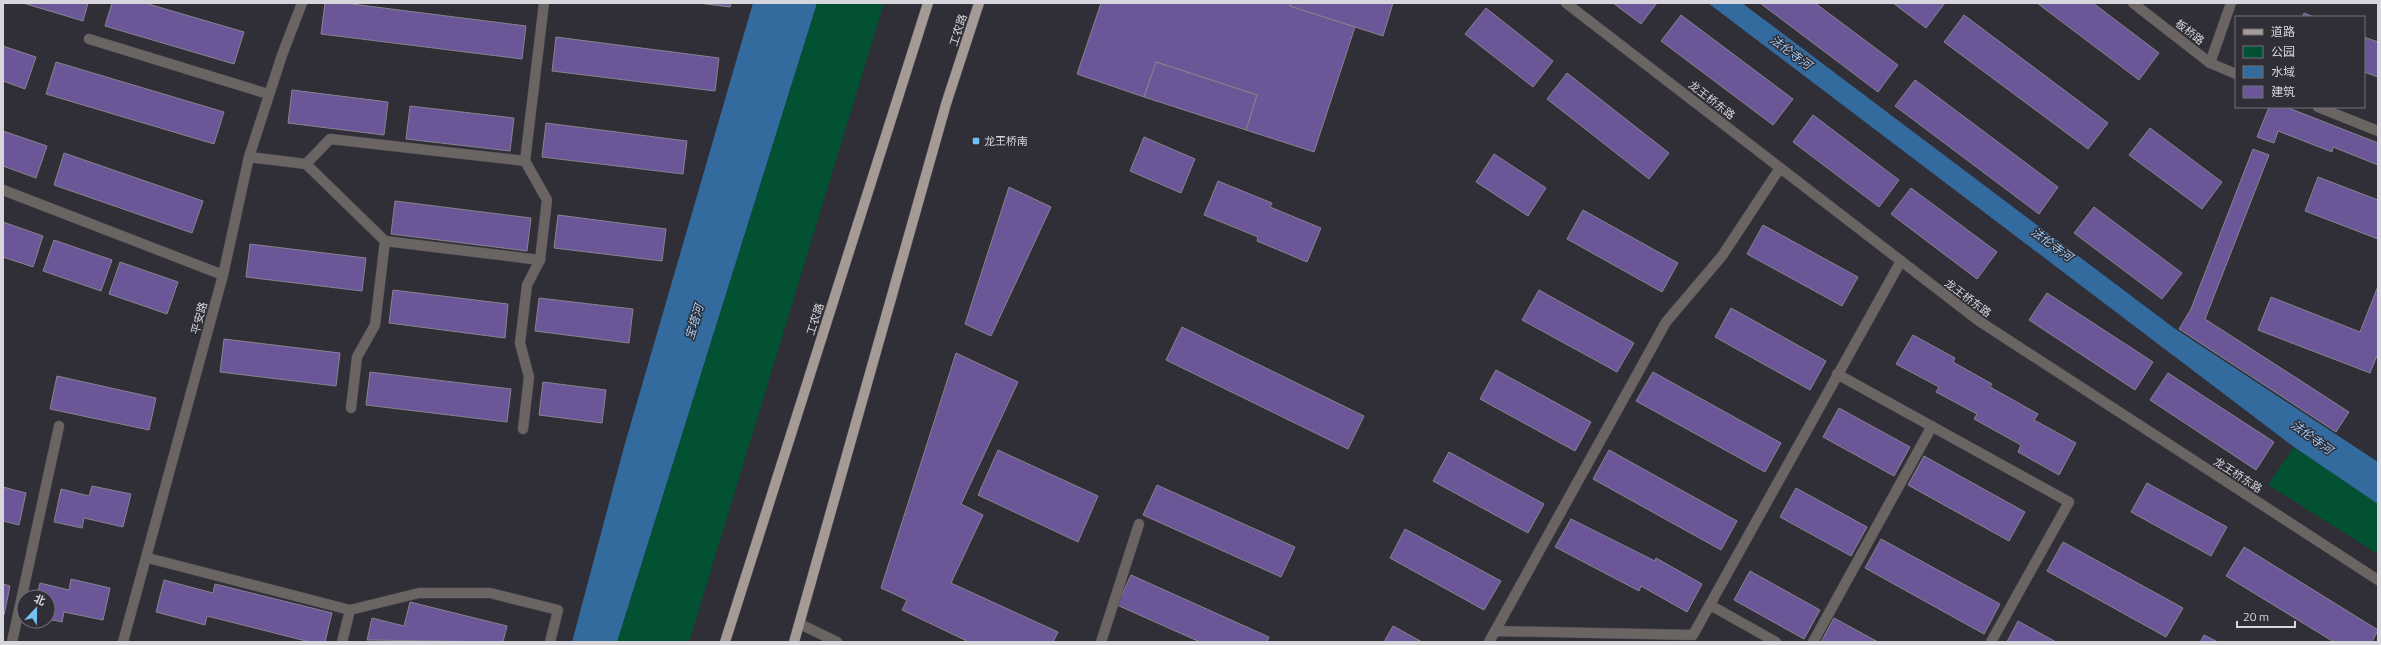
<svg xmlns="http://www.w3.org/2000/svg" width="2381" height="645" viewBox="0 0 2381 645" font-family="'Titillium Web','Noto Sans SC',sans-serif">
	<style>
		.green { fill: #025133 }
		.water { fill: #336b9e }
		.building { fill: #6b5797; stroke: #87848f }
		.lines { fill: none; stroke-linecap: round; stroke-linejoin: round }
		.minor-casing { stroke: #4b4951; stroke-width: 11 }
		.major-casing { stroke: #4b4951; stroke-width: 11 }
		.minor { stroke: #6a6563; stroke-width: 10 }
		.major { stroke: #a49a96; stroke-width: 10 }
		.poi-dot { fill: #72c1f5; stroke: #302e37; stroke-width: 1.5 }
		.labels { text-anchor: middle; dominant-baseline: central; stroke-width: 3; stroke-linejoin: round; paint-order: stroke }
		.street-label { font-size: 11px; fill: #d7d6dc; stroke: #302e37 }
		.poi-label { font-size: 11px; fill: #d7d6dc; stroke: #302e37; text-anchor: start }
		.water-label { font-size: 12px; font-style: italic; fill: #a2cffb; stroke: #302e37 }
	</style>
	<rect width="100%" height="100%" fill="#302e37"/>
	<g class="green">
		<path d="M 817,3 L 884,3 L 689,642 L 617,642 Z"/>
		<path d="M 2294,447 L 2378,504 L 2378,554 L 2268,485 Z"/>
	</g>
	<g class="water">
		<path d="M 753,3 L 817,3 L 617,642 L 572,642 L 624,447 Z"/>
		<path d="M 1708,3 L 1742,3 L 2174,328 L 2378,462 L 2378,504 L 2294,447 Z"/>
	</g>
	<g class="building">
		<path d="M 23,3 L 88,3 L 83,21 Z"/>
		<path d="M 112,3 L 145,3 L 244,32 L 234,64 L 105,26 Z"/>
		<path d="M 325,3 L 344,3 L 526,26 L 522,59 L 321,34 Z"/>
		<path d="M 698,3 L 731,3 L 730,7 Z"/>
		<path d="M 1101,3 L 1290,3 L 1290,6 L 1355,27 L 1314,152 L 1246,130 L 1257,95 L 1156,62 L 1144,97 L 1077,74 Z"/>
		<path d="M 1290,3 L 1393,3 L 1383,36 L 1290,6 Z"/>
		<path d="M 1613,3 L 1657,3 L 1641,24 Z"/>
		<path d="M 1760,3 L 1815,3 L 1898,65 L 1878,92 Z"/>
		<path d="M 1893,3 L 1945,3 L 1926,28 Z"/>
		<path d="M 2037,3 L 2093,3 L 2159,53 L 2139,80 Z"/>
		<path d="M 1486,8 L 1553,61 L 1533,87 L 1465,34 Z"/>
		<path d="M 2304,13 L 2314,17 L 2302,17 Z"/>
		<path d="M 1681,15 L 1793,99 L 1773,125 L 1661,41 Z"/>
		<path d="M 1964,15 L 2108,123 L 2088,149 L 1944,42 Z"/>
		<path d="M 556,37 L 719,58 L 715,91 L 552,71 Z"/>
		<path d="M 2364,37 L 2378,42 L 2378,77 L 2364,72 Z"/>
		<path d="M 3,46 L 36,57 L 25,89 L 3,81 Z"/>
		<path d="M 56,62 L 224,112 L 214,144 L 46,94 Z"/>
		<path d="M 1156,62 L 1257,95 L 1246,130 L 1144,97 Z"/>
		<path d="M 1567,73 L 1669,153 L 1649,179 L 1547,99 Z"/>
		<path d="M 1915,80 L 2058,187 L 2039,214 L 1895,106 Z"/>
		<path d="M 292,90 L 388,102 L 384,135 L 288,123 Z"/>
		<path d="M 410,106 L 514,118 L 510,151 L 406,139 Z"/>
		<path d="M 2269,107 L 2286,107 L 2378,143 L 2378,165 L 2333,147 L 2332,152 L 2278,131 L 2274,143 L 2257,137 Z"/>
		<path d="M 1813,115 L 1899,180 L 1879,207 L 1793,142 Z"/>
		<path d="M 546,123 L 687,141 L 683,174 L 542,157 Z"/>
		<path d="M 2150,128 L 2222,182 L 2202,209 L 2129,155 Z"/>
		<path d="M 3,131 L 47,146 L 36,178 L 3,166 Z"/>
		<path d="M 1144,137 L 1195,159 L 1181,193 L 1130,171 Z"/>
		<path d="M 2253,149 L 2269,155 L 2205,319 L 2349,412 L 2336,432 L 2179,329 L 2191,309 Z"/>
		<path d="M 64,153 L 203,201 L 192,233 L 54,185 Z"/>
		<path d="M 1494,154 L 1546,188 L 1528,216 L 1476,182 Z"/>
		<path d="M 2318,177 L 2378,200 L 2378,239 L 2305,211 Z"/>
		<path d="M 1218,181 L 1272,203 L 1270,207 L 1321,228 L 1307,262 L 1257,241 L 1258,237 L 1204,215 Z"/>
		<path d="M 1009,187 L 1051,207 L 991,336 L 965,324 Z"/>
		<path d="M 1911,188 L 1997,252 L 1977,279 L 1891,214 Z"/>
		<path d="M 395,201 L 531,218 L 527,251 L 391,234 Z"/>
		<path d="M 2094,207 L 2182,273 L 2162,299 L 2074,233 Z"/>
		<path d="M 1583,210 L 1678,263 L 1662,292 L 1567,239 Z"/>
		<path d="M 558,215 L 666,229 L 662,261 L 554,248 Z"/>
		<path d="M 3,222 L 43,236 L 33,267 L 3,257 Z"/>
		<path d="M 1763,225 L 1858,277 L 1842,306 L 1747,254 Z"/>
		<path d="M 54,240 L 112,260 L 101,291 L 43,271 Z"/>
		<path d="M 250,244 L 366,258 L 362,291 L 246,277 Z"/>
		<path d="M 120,262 L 178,282 L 167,314 L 109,294 Z"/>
		<path d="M 2378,286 L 2378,353 L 2370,373 L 2258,330 L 2271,297 L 2360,332 Z"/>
		<path d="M 393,290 L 508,304 L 505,338 L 389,323 Z"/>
		<path d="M 1539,290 L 1634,343 L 1617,372 L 1522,320 Z"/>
		<path d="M 2047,293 L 2153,362 L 2135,390 L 2029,320 Z"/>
		<path d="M 539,298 L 633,309 L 629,343 L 535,331 Z"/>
		<path d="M 1731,308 L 1826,361 L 1810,390 L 1715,337 Z"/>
		<path d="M 1182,327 L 1364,416 L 1348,449 L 1166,360 Z"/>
		<path d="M 1913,335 L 1955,358 L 1953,362 L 1992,384 L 1990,387 L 2038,414 L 2034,420 L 2076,443 L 2059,475 L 2018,452 L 2021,445 L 1974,419 L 1977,414 L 1936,392 L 1939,387 L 1896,364 Z"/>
		<path d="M 224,339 L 340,353 L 336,386 L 220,372 Z"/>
		<path d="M 956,353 L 1018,382 L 961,504 L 983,515 L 951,583 L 1058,632 L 1053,642 L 969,642 L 902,610 L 907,600 L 881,588 Z"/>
		<path d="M 1496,370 L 1591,422 L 1575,451 L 1480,399 Z"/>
		<path d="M 370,372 L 511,389 L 507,422 L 366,405 Z"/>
		<path d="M 1653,372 L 1781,443 L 1765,472 L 1636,401 Z"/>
		<path d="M 2168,373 L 2274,442 L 2256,470 L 2150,400 Z"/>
		<path d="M 57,376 L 156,398 L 149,430 L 50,409 Z"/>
		<path d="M 543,382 L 606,390 L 602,423 L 539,415 Z"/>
		<path d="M 1839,408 L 1910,447 L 1894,476 L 1823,437 Z"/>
		<path d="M 998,450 L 1098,496 L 1078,542 L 978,495 Z"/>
		<path d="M 1609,450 L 1737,521 L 1721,550 L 1593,479 Z"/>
		<path d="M 1449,452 L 1544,504 L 1528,533 L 1433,481 Z"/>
		<path d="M 1924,456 L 2025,512 L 2009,541 L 1908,485 Z"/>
		<path d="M 2147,483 L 2227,527 L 2211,556 L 2131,512 Z"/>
		<path d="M 1157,485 L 1295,547 L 1281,577 L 1143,515 Z"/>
		<path d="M 92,486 L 131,494 L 123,527 L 84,518 L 82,528 L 54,522 L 61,489 L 89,496 Z"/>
		<path d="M 3,487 L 26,493 L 19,525 L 3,521 Z"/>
		<path d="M 1796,488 L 1867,527 L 1851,556 L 1780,517 Z"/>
		<path d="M 1571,519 L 1655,561 L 1656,558 L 1702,584 L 1687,612 L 1641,586 L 1639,591 L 1555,547 Z"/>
		<path d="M 1405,529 L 1501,581 L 1484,610 L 1390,558 Z"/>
		<path d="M 1881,539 L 2000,604 L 1984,634 L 1865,568 Z"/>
		<path d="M 2063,542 L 2183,608 L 2166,637 L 2047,571 Z"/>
		<path d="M 2244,547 L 2378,630 L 2372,642 L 2334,642 L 2226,576 Z"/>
		<path d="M 1750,571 L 1820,610 L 1804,639 L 1734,600 Z"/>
		<path d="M 1131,575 L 1269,637 L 1267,642 L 1200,642 L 1117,605 Z"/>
		<path d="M 71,579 L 110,588 L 103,620 L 64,612 L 62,622 L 48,619 L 48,597 L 37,597 L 40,583 L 69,590 Z"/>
		<path d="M 164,580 L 213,593 L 215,584 L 332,613 L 325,642 L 310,642 L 207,616 L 205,625 L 156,612 Z"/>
		<path d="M 3,584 L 10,586 L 4,615 L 3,615 Z"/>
		<path d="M 410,602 L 507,626 L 503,642 L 367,640 L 372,618 L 404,626 Z"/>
		<path d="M 1834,618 L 1878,642 L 1821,642 Z"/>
		<path d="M 2018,621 L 2056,642 L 2007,642 Z"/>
		<path d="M 1393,626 L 1422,642 L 1384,642 Z"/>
		<path d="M 2204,635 L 2218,642 L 2200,642 Z"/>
	</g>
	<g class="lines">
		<g class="minor-casing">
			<g id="minor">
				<path d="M 1566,3 L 1979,321 L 2378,580"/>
				<path d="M 2133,3 L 2210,63 L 2236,74"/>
				<path d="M 89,39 L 268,94"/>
				<path d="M 2210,63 L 2231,3"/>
				<path d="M 2318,107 L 2378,131"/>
				<path d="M 249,157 L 306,164 L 385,241 L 375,325 L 357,357 L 351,408"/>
				<path d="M 306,164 L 330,139 L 525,161"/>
				<path d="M 3,190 L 223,275"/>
				<path d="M 385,241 L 540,260"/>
				<path d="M 1837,374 L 2069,502 L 1991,642"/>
				<path d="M 523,429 L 529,377 L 520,343 L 527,285 L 540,260 L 547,200 L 525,161 L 544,3"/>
				<path d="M 148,558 L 350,610 L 419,593 L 490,593 L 558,610 L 550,642"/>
				<path d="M 1710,605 L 1776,642"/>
				<path d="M 800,624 L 837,642"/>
				<path d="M 1495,631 L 1693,635 L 1901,261"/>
				<path d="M 12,642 L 59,426"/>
				<path d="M 123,642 L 223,275 L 249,157 L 282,55 L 302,3"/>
				<path d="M 342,642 L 350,610"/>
				<path d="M 1101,642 L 1139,524"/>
				<path d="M 1489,642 L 1666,322 L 1722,256 L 1780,168"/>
				<path d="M 1813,642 L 1932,426"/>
			</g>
		</g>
		<g class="major-casing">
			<g id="major">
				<path d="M 725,642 L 928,3"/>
				<path d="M 794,642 L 946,104 L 979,3"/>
			</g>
		</g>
		<use href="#minor" class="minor"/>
		<use href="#major" class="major"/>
	</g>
	<rect class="poi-dot" x="972" y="137" width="8" height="8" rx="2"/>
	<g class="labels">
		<g class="street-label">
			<text transform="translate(958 30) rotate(-72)">工农路</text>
			<text transform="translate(2190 32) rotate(38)">板桥路</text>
			<text transform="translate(1712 100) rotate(38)">龙王桥东路</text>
			<text transform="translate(1968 298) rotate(37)">龙王桥东路</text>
			<text transform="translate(199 318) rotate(-75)">平安路</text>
			<text transform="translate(815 319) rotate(-72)">工农路</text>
			<text transform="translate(2238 475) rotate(33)">龙王桥东路</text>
		</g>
		<g class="poi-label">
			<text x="984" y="141">龙王桥南</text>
		</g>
		<g class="water-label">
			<text transform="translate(1791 52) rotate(36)">法伦寺河</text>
			<text transform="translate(2052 244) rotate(36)">法伦寺河</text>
			<text transform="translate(694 322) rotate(-73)">宝塔河</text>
			<text transform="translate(2312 437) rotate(36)">法伦寺河</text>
		</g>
	</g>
	<rect width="2381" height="645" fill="none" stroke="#d7d6dc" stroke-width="8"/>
	<rect x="2235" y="16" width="130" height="92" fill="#302e37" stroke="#737179"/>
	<rect x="2243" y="29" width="20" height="6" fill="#a49a96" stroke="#737179"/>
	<text x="2271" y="36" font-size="12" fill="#d7d6dc">道路</text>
	<rect x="2243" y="46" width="20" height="12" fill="#025133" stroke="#737179"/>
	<text x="2271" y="56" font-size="12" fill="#d7d6dc">公园</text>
	<rect x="2243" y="66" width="20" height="12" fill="#336b9e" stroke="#737179"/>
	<text x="2271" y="76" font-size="12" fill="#d7d6dc">水域</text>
	<rect x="2243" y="86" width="20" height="12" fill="#6b5797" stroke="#737179"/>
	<text x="2271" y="96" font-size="12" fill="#d7d6dc">建筑</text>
	<g transform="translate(36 609) rotate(22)"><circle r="19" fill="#302e37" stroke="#737179"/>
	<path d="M0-3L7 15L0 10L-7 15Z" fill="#72c1f5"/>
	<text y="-6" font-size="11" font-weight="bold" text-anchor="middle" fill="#d7d6dc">北</text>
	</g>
	<path d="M2237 621v6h58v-6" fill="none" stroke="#d7d6dc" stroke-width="2"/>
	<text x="2243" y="621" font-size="12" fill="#d7d6dc" stroke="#302e37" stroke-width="3" paint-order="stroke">20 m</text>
</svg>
